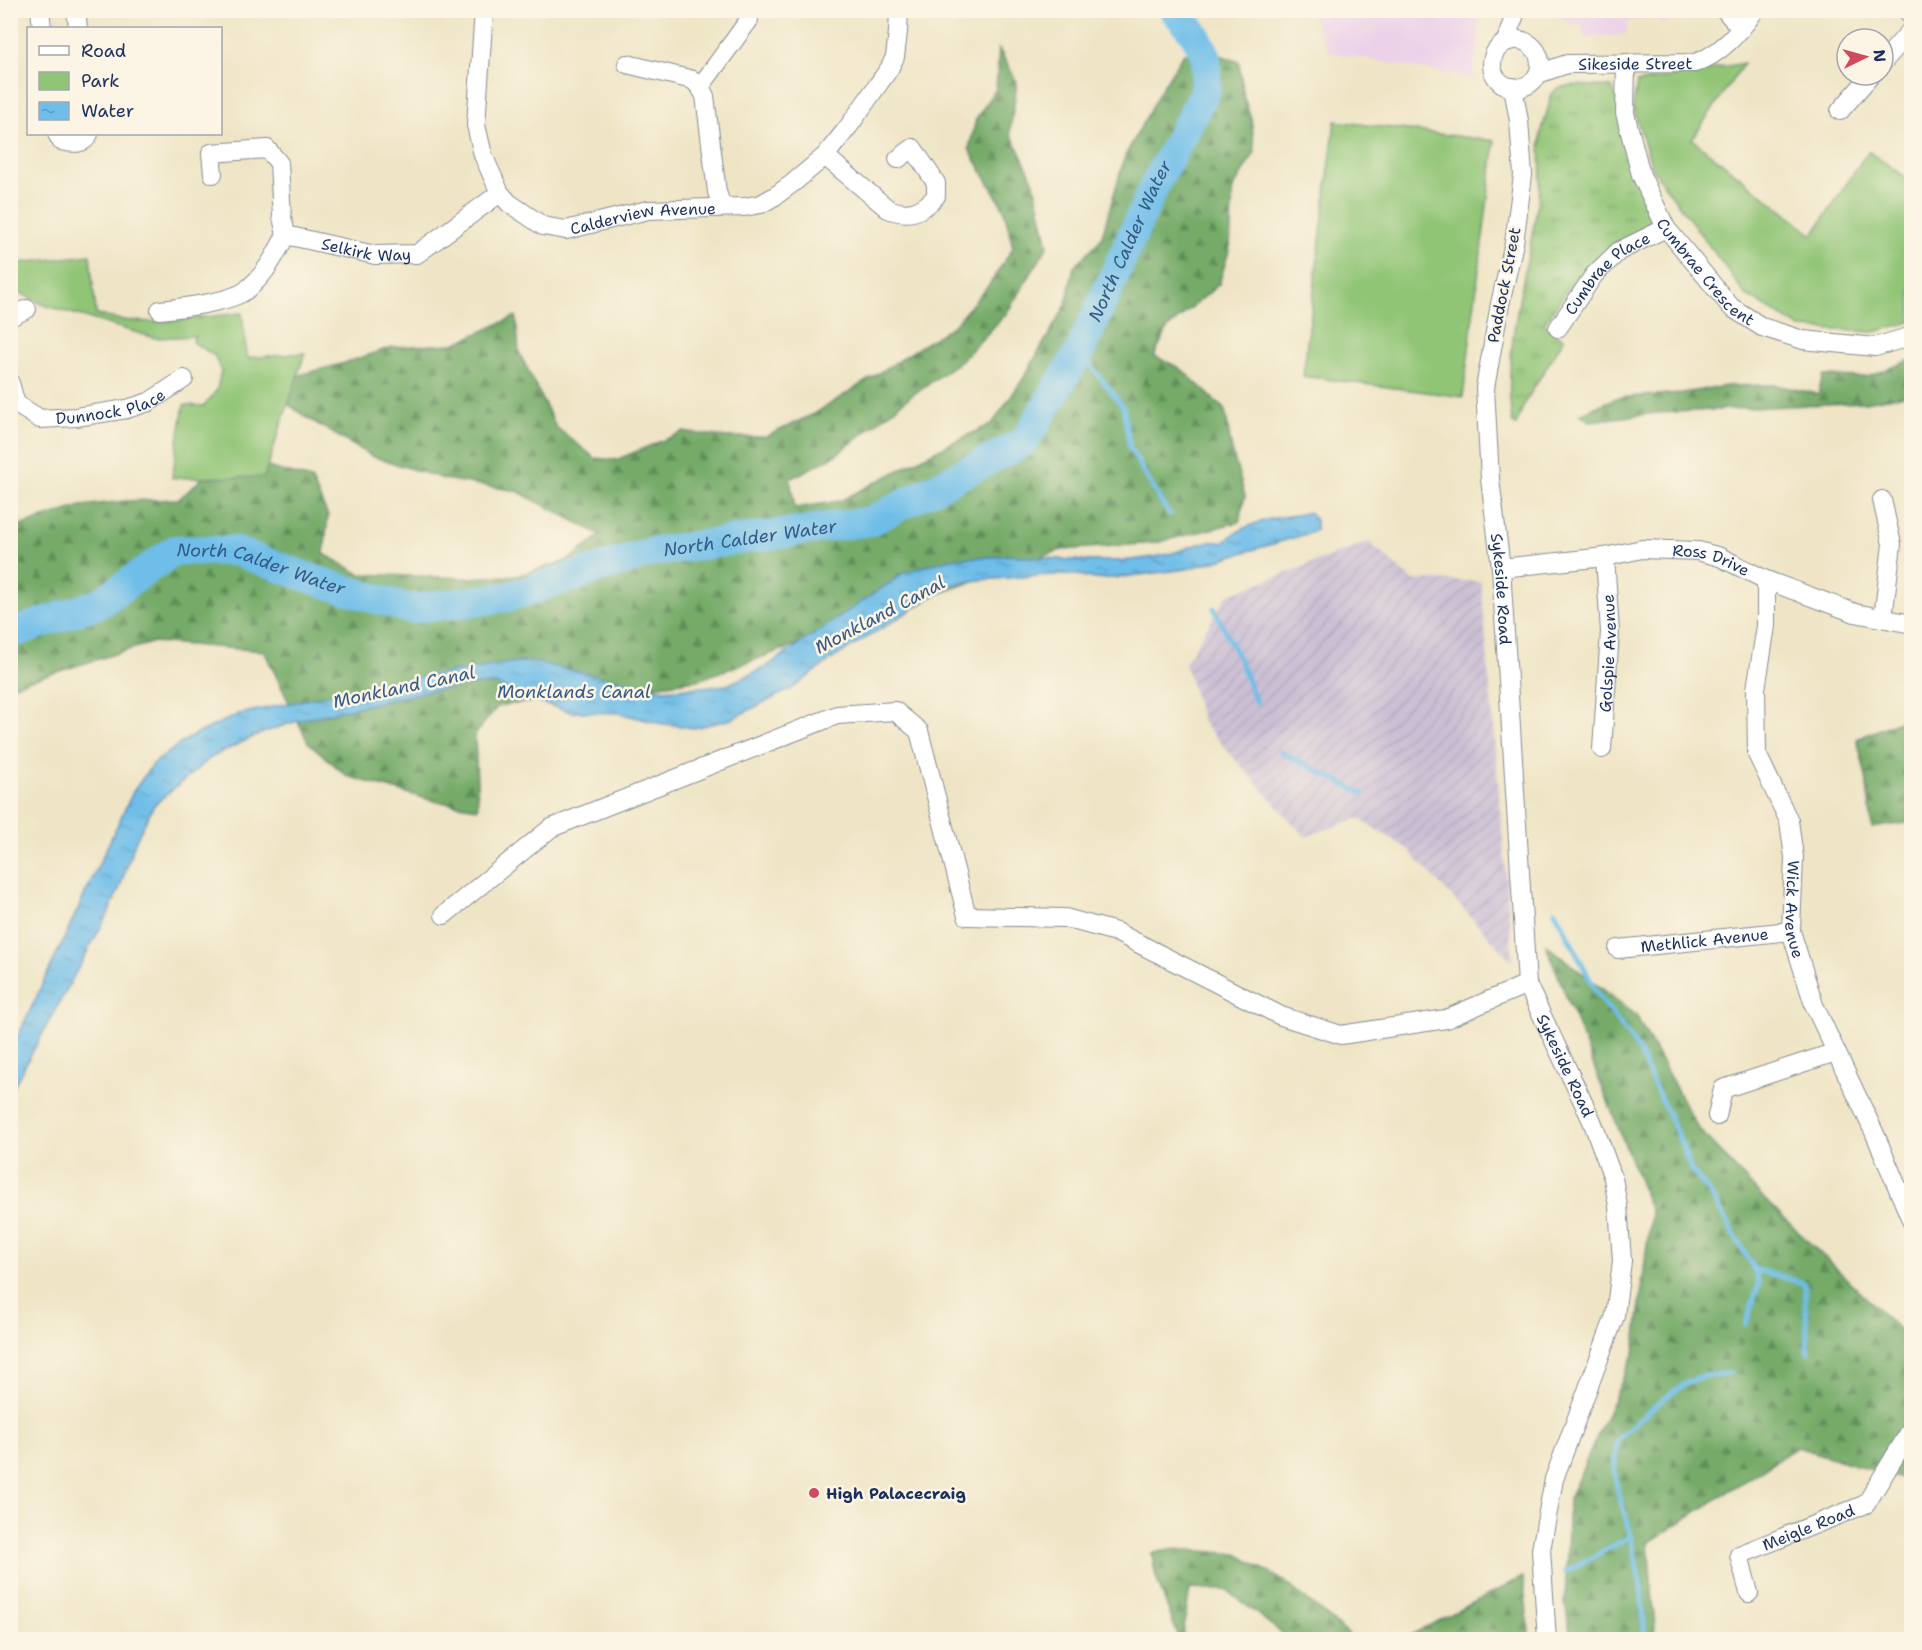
<svg xmlns="http://www.w3.org/2000/svg" width="1922" height="1650" viewBox="0 0 1922 1650" font-family="'Shantell Sans',sans-serif">
	<style>
		.built { fill: #ecd1e9 }
		.industrial { fill: url(#industrial-furrows) }
		.grass { fill: url(#grass-tufts); stroke: #567a6a; stroke-width: 1.5 }
		.forest { fill: url(#forest-firs); stroke: #486c62; stroke-width: 1.5 }
		.green { fill: #91c576; stroke: #567a6a; stroke-width: 1.5 }
		.water { fill: url(#water-ripples); stroke: #4476a4; stroke-width: 1.5 }
		.lines { fill: none; stroke-linecap: round; stroke-linejoin: round }
		.stream { stroke: #6ebee9; stroke-width: 5 }
		.river { stroke: #6ebee9; stroke-width: 30 }
		.minor-casing { stroke: #858a92; stroke-width: 20 }
		.minor { stroke: #fff; stroke-width: 18 }
		.poi-dot { fill: #d1495b; stroke: #fcf5e5; stroke-width: 2 }
		.labels { text-anchor: middle; dominant-baseline: central; stroke-width: 5; stroke-linejoin: round; paint-order: stroke }
		.street-label { font-size: 16px; fill: #1b2f5e; stroke: #fcf5e5 }
		.poi-label { font-size: 16px; font-weight: bold; fill: #1b2f5e; stroke: #fcf5e5; text-anchor: start }
		.water-label { font-size: 18px; font-style: italic; fill: #345a88; stroke: #fcf5e5 }
	</style>
	<defs>
		<pattern id="industrial-furrows" width="10" height="10" patternUnits="userSpaceOnUse" patternTransform="scale(1.5)"><rect width="10" height="10" fill="#cbbfd4"/><path d="M-1 1l2-2M0 10L10 0M9 11l2-2" fill="none" stroke="#aea4b8"/></pattern>
		<pattern id="grass-tufts" width="24" height="20" patternUnits="userSpaceOnUse" patternTransform="scale(1.5)"><rect width="24" height="20" fill="#91c576"/><path d="M3 7l-1-3M5 7V3M7 7l1-3M15 17l-1-3M17 17v-4M19 17l1-3" fill="none" stroke="#76a064"/></pattern>
		<pattern id="forest-firs" width="22" height="20" patternUnits="userSpaceOnUse" patternTransform="scale(1.5)"><rect width="22" height="20" fill="#74aa67"/><path d="M5 1l3.5 6h-7zM16 11l3.5 6h-7z" fill="#5e8b58"/></pattern>
		<pattern id="water-ripples" width="26" height="14" patternUnits="userSpaceOnUse" patternTransform="scale(1.5)"><rect width="26" height="14" fill="#6ebee9"/><path d="M2 4q2-2 4 0t4 0M15 11q2-2 4 0t4 0" fill="none" stroke="#5a9bc0"/></pattern>
	</defs>
	<rect width="100%" height="100%" fill="#fcf5e5"/>
	<filter id="ink" filterUnits="userSpaceOnUse"><feTurbulence type="fractalNoise" baseFrequency=".0167" numOctaves="2"/><feDisplacementMap in="SourceGraphic" scale="12" xChannelSelector="R" yChannelSelector="G"/><feConvolveMatrix kernelMatrix="1 2 1 2 8 2 1 2 1" color-interpolation-filters="sRGB"/></filter>
	<filter id="wash" filterUnits="userSpaceOnUse"><feTurbulence type="fractalNoise" baseFrequency=".008" numOctaves="4" result="noise"/><feDisplacementMap in="SourceGraphic" scale="24" xChannelSelector="R" yChannelSelector="G"/><feGaussianBlur stdDeviation="1.35" result="paint"/><feColorMatrix in="noise" values="0 0 0 0 0 0 0 0 0 0 0 0 0 0 0 0 0 1.4 0 .05"/><feComposite in="paint" operator="in"/></filter>
	<g filter="url(#wash)">
		<rect width="100%" height="100%" fill="#efe5c6"/>
		<g class="built">
			<path d="M 1309,11 L 1477,11 L 1479,32 L 1473,79 L 1329,52 Z"/>
			<path d="M 1555,11 L 1681,11 L 1663,24 L 1654,16 L 1627,22 L 1627,34 L 1584,38 L 1582,25 L 1572,25 Z"/>
		</g>
		<path class="industrial" d="M 1369,542 L 1412,580 L 1481,581 L 1513,962 L 1405,847 L 1358,818 L 1305,837 L 1203,723 L 1185,663 L 1227,595 Z"/>
		<path class="grass" d="M 1572,85 L 1612,87 L 1657,216 L 1654,227 L 1609,247 L 1579,286 L 1570,285 L 1544,324 L 1564,339 L 1525,402 L 1516,425 L 1512,422 C 1501,342 1531,265 1540,186 C 1542,169 1539,152 1541,135 C 1543,121 1550,109 1550,95 L 1557,89 Z"/>
		<g class="forest">
			<path d="M 999,49 L 1017,82 L 1010,132 L 1034,182 L 1048,246 L 1006,314 L 963,359 L 903,402 L 836,455 L 790,479 L 795,508 L 840,501 L 939,449 L 992,424 L 1023,379 L 1066,305 L 1074,266 L 1101,239 L 1125,156 L 1163,86 L 1184,53 L 1223,56 L 1239,62 L 1244,98 L 1251,118 L 1255,152 L 1233,188 L 1230,247 L 1219,284 L 1168,328 L 1154,356 L 1180,368 L 1225,410 L 1232,451 L 1245,496 L 1239,522 L 1155,543 L 1061,550 L 698,680 L 498,706 L 475,734 L 478,808 L 434,801 L 347,776 L 308,742 L 264,651 L 154,642 L 11,686 L 11,526 L 22,525 L 81,506 L 125,501 L 179,499 L 227,456 L 311,479 L 328,516 L 324,554 L 360,574 L 468,578 L 519,575 L 569,560 L 601,535 L 517,491 L 444,479 L 371,456 L 306,417 L 261,385 L 345,363 L 392,347 L 454,344 L 516,316 L 519,352 L 556,427 L 595,458 L 616,460 L 683,432 L 727,437 L 765,437 L 816,413 L 953,326 L 989,285 L 1013,248 L 1004,209 L 969,149 L 976,119 L 996,89 Z"/>
			<path d="M 1911,360 L 1911,394 L 1865,402 L 1656,413 L 1590,421 L 1580,414 L 1616,398 L 1682,393 L 1727,386 L 1775,385 L 1818,394 L 1823,376 L 1867,377 Z"/>
			<path d="M 1911,718 L 1911,822 L 1872,828 L 1866,776 L 1857,739 L 1899,721 Z"/>
			<path d="M 1546,945 L 1636,1015 L 1698,1128 L 1760,1195 L 1911,1341 L 1911,1482 L 1797,1447 L 1648,1543 L 1656,1639 L 1571,1639 L 1565,1602 L 1569,1499 L 1634,1354 L 1651,1211 Z"/>
			<path d="M 1176,1549 L 1237,1554 L 1284,1581 L 1354,1639 L 1289,1639 L 1227,1590 L 1190,1589 L 1182,1639 L 1179,1639 L 1156,1577 L 1152,1553 Z"/>
			<path d="M 1523,1577 L 1530,1639 L 1403,1639 Z"/>
		</g>
		<g class="green">
			<path d="M 1744,63 L 1692,139 L 1813,235 L 1868,151 L 1911,181 L 1911,322 L 1874,332 L 1801,328 L 1745,294 L 1653,170 L 1633,107 L 1637,83 Z"/>
			<path d="M 1335,121 L 1495,141 L 1463,397 L 1303,376 Z"/>
			<path d="M 90,255 L 96,314 C 143,330 194,317 242,313 L 247,358 L 305,353 L 264,477 L 172,478 L 184,405 L 204,406 L 217,390 L 221,371 L 214,355 L 192,342 L 195,336 L 155,338 L 44,305 L 11,288 L 11,264 Z"/>
		</g>
		<path class="water" d="M 1309,512 L 1316,520 L 1316,530 L 1310,533 L 1187,569 L 1114,578 L 1095,579 L 1079,575 L 1049,575 L 978,580 L 951,585 L 832,659 L 793,688 L 729,720 L 694,728 L 658,723 L 619,713 L 571,712 L 535,701 L 495,684 L 468,685 L 424,692 L 300,720 L 259,734 L 212,757 L 154,805 L 135,842 L 120,887 L 108,914 L 11,1091 L 11,1051 L 133,792 L 152,765 L 178,745 L 196,734 L 239,714 L 379,684 L 517,662 L 533,662 L 664,690 L 727,685 L 764,668 L 904,573 C 922,567 941,560 959,558 C 976,557 991,558 1007,555 C 1061,559 1116,567 1169,554 C 1185,550 1205,538 1223,543 C 1236,530 1257,522 1275,518 C 1287,516 1297,516 1309,512 Z"/>
		<g class="lines">
			<g class="stream">
				<path d="M 1080,351 L 1123,407 L 1130,448 L 1161,502 L 1170,514"/>
				<path d="M 1214,608 L 1240,661 L 1256,702"/>
				<path d="M 1281,752 L 1364,794"/>
				<path d="M 1555,911 L 1597,993 L 1636,1046 L 1678,1135 L 1691,1170 L 1708,1190 L 1754,1269 L 1804,1283 L 1808,1353"/>
				<path d="M 1746,1324 L 1759,1283 L 1754,1269"/>
				<path d="M 1565,1572 L 1631,1536"/>
				<path d="M 1645,1640 L 1641,1587 L 1630,1531 L 1618,1493 L 1614,1470 L 1617,1440 C 1637,1422 1676,1384 1701,1377 C 1710,1374 1720,1375 1730,1373"/>
			</g>
			<path class="river" id="s1" d="M 10,634 L 100,603 L 175,550 L 235,551 L 324,583 L 410,609 L 508,597 L 652,552 L 871,521 L 1024,442 L 1080,351 L 1157,180 L 1206,90 L 1206,55 L 1194,33 L 1174,10"/>
		</g>
	</g>
	<g filter="url(#ink)">
		<g class="lines">
			<g class="minor-casing">
				<g id="minor">
					<path d="M 40,10 L 42,28"/>
					<path d="M 76,10 L 78,28"/>
					<path id="s2" d="M 484,10 L 476,125 L 483,155 L 500,193 L 509,203 L 543,226 L 566,230 L 648,210 L 744,207 L 761,204 L 775,196 L 793,183 L 825,156 L 849,126 L 889,69 L 895,57 L 898,32 L 899,10"/>
					<path d="M 1725,10 L 1741,29"/>
					<path d="M 1906,10 L 1912,16"/>
					<circle cx="1516" cy="64" r="24"/>
					<path d="M 1506,41 L 1516,11"/>
					<path d="M 1883,62 L 1912,29"/>
					<path id="s3" d="M 1626,63 L 1625,113 L 1641,175 L 1666,228 L 1731,307 L 1762,327 L 1803,340 L 1875,347 L 1912,336"/>
					<path d="M 627,64 L 693,80 L 700,87 L 705,96 L 717,192 L 722,206"/>
					<path id="s4" d="M 1538,74 L 1567,64 L 1695,63 C 1721,54 1739,33 1755,10"/>
					<path d="M 700,87 L 749,20"/>
					<path id="s5" d="M 1513,87 L 1519,121 L 1523,175 L 1514,243 L 1500,304 L 1485,388 L 1490,479 L 1501,568 L 1527,984 L 1592,1121 L 1613,1178 L 1618,1206 L 1622,1261 L 1615,1316 L 1554,1479 L 1541,1550 L 1547,1640"/>
					<path d="M 1840,111 L 1871,75"/>
					<path d="M 57,134 L 61,141 C 72,143 84,146 89,134"/>
					<path d="M 825,156 L 888,209 C 909,217 922,212 936,196 L 936,183 L 913,148 L 898,159"/>
					<path id="s6" d="M 286,235 L 375,255 L 417,254 L 500,193"/>
					<path d="M 160,310 C 180,308 230,302 245,291 C 264,277 275,256 286,235 L 282,217 L 279,163 L 267,149 L 211,153 L 213,174"/>
					<path d="M 10,317 L 27,309"/>
					<path id="s7" d="M 1558,328 L 1594,275 L 1619,251 L 1666,228"/>
					<path id="s8" d="M 10,383 L 16,404 L 40,419 L 76,417 L 127,409 L 149,402 L 184,379"/>
					<path d="M 1882,500 L 1892,544 L 1883,618"/>
					<path id="s9" d="M 1501,568 L 1605,557 L 1642,549 L 1698,551 L 1720,557 L 1766,580 L 1855,613 L 1912,624"/>
					<path id="s10" d="M 1766,580 L 1766,626 L 1756,689 L 1757,754 L 1789,821 L 1794,857 L 1791,931 L 1814,1005 L 1875,1134 L 1912,1222"/>
					<path id="s11" d="M 1602,749 L 1610,632 L 1605,557"/>
					<path d="M 444,915 L 551,828 L 837,715 L 895,711 L 919,731 L 967,916 L 1065,918 L 1116,932 L 1281,1016 L 1341,1035 L 1446,1019 L 1527,984"/>
					<path id="s12" d="M 1618,949 L 1791,931"/>
					<path d="M 1717,1116 L 1723,1089 L 1836,1052"/>
					<path id="s13" d="M 1749,1593 L 1739,1555 L 1866,1504 L 1912,1428"/>
				</g>
			</g>
			<use href="#minor" class="minor"/>
		</g>
	</g>
	<circle class="poi-dot" cx="814" cy="1493" r="6"/>
	<g class="labels">
		<g class="street-label">
			<text stroke="none"><textPath href="#s4" startOffset="99">Sikeside Street</textPath></text>
			<text stroke="none"><textPath href="#s2" startOffset="344">Calderview Avenue</textPath></text>
			<text stroke="none"><textPath href="#s6" startOffset="82">Selkirk Way</textPath></text>
			<text stroke="none"><textPath href="#s3" startOffset="232">Cumbrae Crescent</textPath></text>
			<text stroke="none"><textPath href="#s7" startOffset="75">Cumbrae Place</textPath></text>
			<text transform="translate(1504 285) rotate(-79)">Paddock Street</text>
			<text stroke="none"><textPath href="#s8" startOffset="122">Dunnock Place</textPath></text>
			<text stroke="none"><textPath href="#s9" startOffset="213">Ross Drive</textPath></text>
			<text stroke="none"><textPath href="#s5" startOffset="507">Sykeside Road</textPath></text>
			<text stroke="none"><textPath href="#s11" startOffset="96">Golspie Avenue</textPath></text>
			<text stroke="none"><textPath href="#s10" startOffset="338">Wick Avenue</textPath></text>
			<text stroke="none"><textPath href="#s12" startOffset="87">Methlick Avenue</textPath></text>
			<text stroke="none"><textPath href="#s5" startOffset="993">Sykeside Road</textPath></text>
			<text stroke="none"><textPath href="#s13" startOffset="114">Meigle Road</textPath></text>
		</g>
		<g class="poi-label">
			<text x="826" y="1493">High Palacecraig</text>
		</g>
		<g class="water-label">
			<text stroke="none"><textPath href="#s1" startOffset="1302">North Calder Water</textPath></text>
			<text stroke="none"><textPath href="#s1" startOffset="780">North Calder Water</textPath></text>
			<text stroke="none"><textPath href="#s1" startOffset="276">North Calder Water</textPath></text>
			<text transform="translate(880 615) rotate(-28)">Monkland Canal</text>
			<text transform="translate(404 687) rotate(-12)">Monkland Canal</text>
			<text x="574" y="692">Monklands Canal</text>
		</g>
	</g>
	<rect width="1922" height="1650" fill="none" stroke="#fcf5e5" stroke-width="36"/>
	<rect x="27" y="27" width="195" height="108" fill="#fcf5e5" stroke="#a2a6af" stroke-width="1.5"/>
	<rect x="39" y="46" width="30" height="9" fill="#ffffff" stroke="#a2a6af" stroke-width="1.5"/>
	<text x="81" y="57" font-size="18" fill="#1b2f5e">Road</text>
	<rect x="39" y="72" width="30" height="18" fill="#91c576" stroke="#a2a6af" stroke-width="1.5"/>
	<text x="81" y="87" font-size="18" fill="#1b2f5e">Park</text>
	<rect x="39" y="102" width="30" height="18" fill="url(#water-ripples)" stroke="#a2a6af" stroke-width="1.5"/>
	<text x="81" y="117" font-size="18" fill="#1b2f5e">Water</text>
	<g transform="translate(1865 57) rotate(85)"><circle r="28" fill="#fcf5e5" stroke="#a2a6af" stroke-width="1.5"/>
	<path d="M0-4.5L10 22L0 15L-10 22Z" fill="#d1495b"/>
	<text y="-9" font-size="16" font-weight="bold" text-anchor="middle" fill="#1b2f5e">N</text>
	</g>
</svg>
